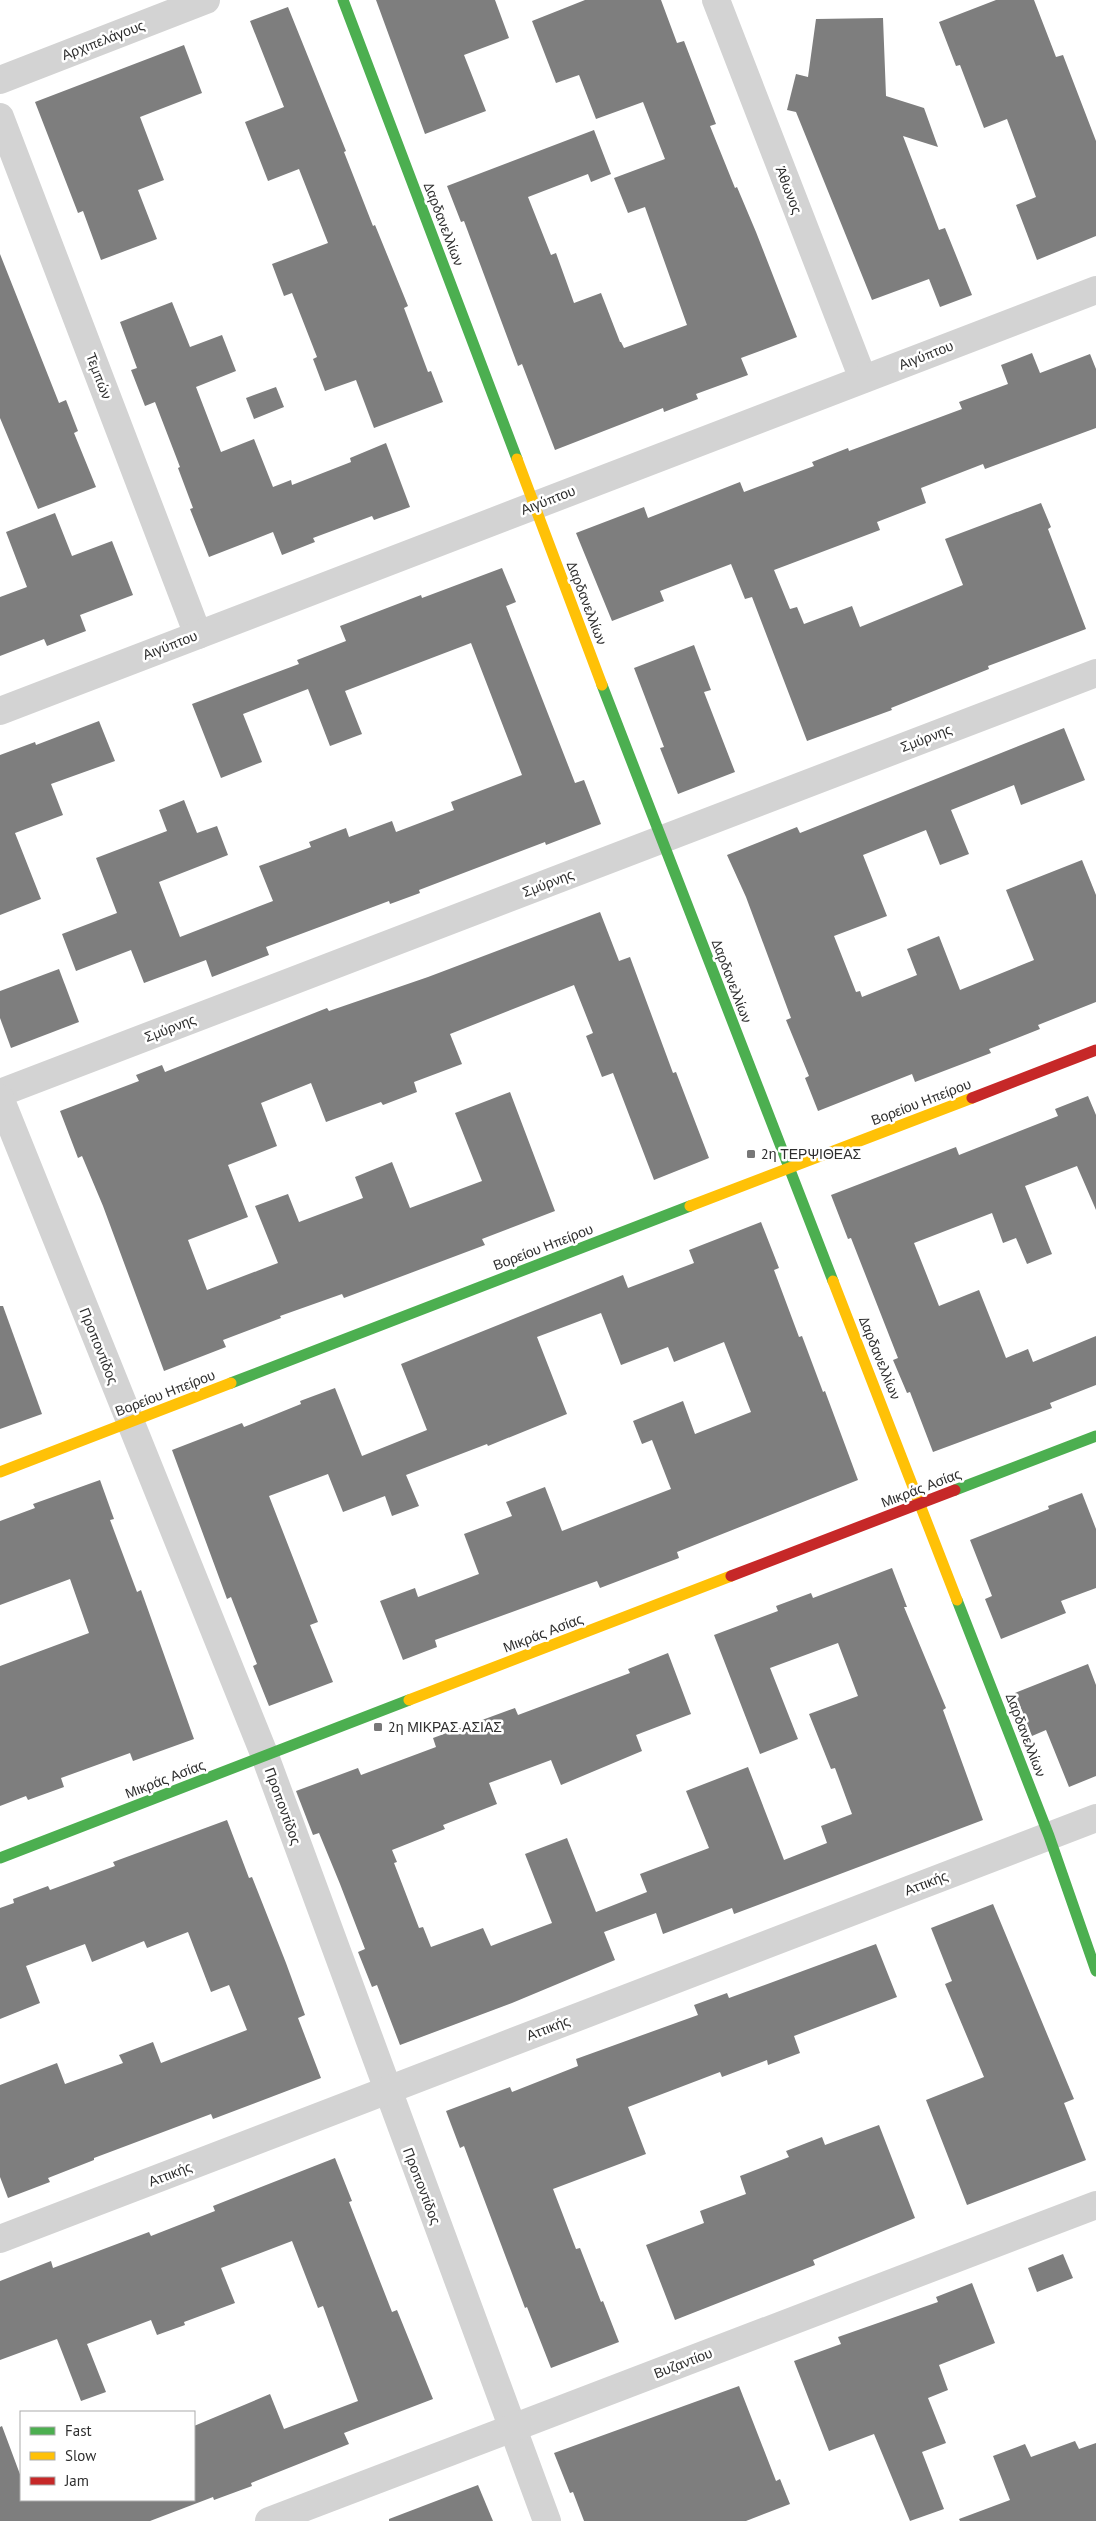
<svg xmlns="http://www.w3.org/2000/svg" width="1096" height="2521" viewBox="0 0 1096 2521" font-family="'PT Sans',sans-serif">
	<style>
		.building { fill: #7e7e7e }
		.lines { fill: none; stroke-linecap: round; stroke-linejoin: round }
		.street { stroke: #d3d3d3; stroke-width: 28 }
		.fast { stroke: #4caf50; stroke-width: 11 }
		.slow { stroke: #ffc107; stroke-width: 11 }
		.jam { stroke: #c62828; stroke-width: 11 }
		.poi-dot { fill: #777; stroke: #fff; stroke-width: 2 }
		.labels { text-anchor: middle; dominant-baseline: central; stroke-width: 5; stroke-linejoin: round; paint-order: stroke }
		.street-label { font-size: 14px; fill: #2e2e2e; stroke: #fff }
		.poi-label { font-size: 14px; fill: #2e2e2e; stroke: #fff; text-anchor: start }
	</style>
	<rect width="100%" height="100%" fill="#fff"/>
	<g class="building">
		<path d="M 376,0 L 495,0 L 509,38 L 464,55 L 486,111 L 425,134 Z"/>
		<path d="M 585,0 L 661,0 L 677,43 L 684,41 L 716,124 L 710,126 L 735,188 L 737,187 L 756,232 L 797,337 L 741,358 L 748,375 L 696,394 L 698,399 L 664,412 L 663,408 L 555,450 L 522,364 L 518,366 L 464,221 L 461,222 L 447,186 L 594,130 L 611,174 L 591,182 L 588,174 L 528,197 L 551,255 L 556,253 L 574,303 L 601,293 L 620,342 L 621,342 L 624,348 L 687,325 L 645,207 L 628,213 L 614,178 L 665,159 L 643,102 L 596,119 L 579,75 L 556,83 L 532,21 Z"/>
		<path d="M 996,0 L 1034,0 L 1056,57 L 1063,55 L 1096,141 L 1096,236 L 1037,260 L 1016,205 L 1036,197 L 1007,119 L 984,128 L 960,65 L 956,66 L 939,22 Z"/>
		<path d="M 288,7 L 346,151 L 344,152 L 373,226 L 375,225 L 408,306 L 404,308 L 428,372 L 431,371 L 443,402 L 374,428 L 356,380 L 325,391 L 313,359 L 317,357 L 292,293 L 284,296 L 272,264 L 328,243 L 299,169 L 268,181 L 245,122 L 284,107 L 250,21 Z"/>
		<path d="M 883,18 L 886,96 L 924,108 L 938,147 L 903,136 L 939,230 L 945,228 L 972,295 L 940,307 L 929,279 L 872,300 L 796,112 L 787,110 L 796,74 L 808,77 L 816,19 Z"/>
		<path d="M 184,45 L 202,93 L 140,117 L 164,180 L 138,190 L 157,239 L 101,260 L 83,211 L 78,213 L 35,102 Z"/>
		<path d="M 0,254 L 59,403 L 66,400 L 78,431 L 74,433 L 96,487 L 38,509 L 0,418 Z"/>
		<path d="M 172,302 L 190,347 L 222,335 L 236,371 L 196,387 L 221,452 L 254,439 L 273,487 L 291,480 L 292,485 L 351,462 L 350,458 L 386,443 L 410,507 L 374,520 L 372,516 L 313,538 L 315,542 L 282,555 L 273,532 L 209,557 L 190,509 L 193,508 L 178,468 L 180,467 L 155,402 L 145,406 L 131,370 L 137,368 L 120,322 Z"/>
		<path d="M 1032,353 L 1040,373 L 1090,354 L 1096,369 L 1096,428 L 985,469 L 983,464 L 921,488 L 926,503 L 877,522 L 880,530 L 774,570 L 790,609 L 797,607 L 804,624 L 852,606 L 860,627 L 963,585 L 945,539 L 1041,503 L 1051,527 L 1048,529 L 1086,629 L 988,666 L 989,669 L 891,708 L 892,710 L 807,741 L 752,597 L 745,599 L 731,564 L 660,591 L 664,601 L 612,621 L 576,533 L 644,507 L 648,518 L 740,482 L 744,492 L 814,466 L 812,462 L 848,448 L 849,451 L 962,409 L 959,402 L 1008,384 L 1001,365 Z"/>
		<path d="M 276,387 L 284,407 L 254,419 L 246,398 Z"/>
		<path d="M 55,513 L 72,556 L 112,541 L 133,595 L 80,615 L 86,631 L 47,646 L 44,639 L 0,656 L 0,597 L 27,587 L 6,532 Z"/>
		<path d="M 502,568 L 516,602 L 506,606 L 575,783 L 584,780 L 601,824 L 546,845 L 545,842 L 419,890 L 420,893 L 390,904 L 389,901 L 266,947 L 269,955 L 212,977 L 206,960 L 144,983 L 131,950 L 76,971 L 62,934 L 117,913 L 96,858 L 167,831 L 159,810 L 184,800 L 197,833 L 217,826 L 228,855 L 159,882 L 180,937 L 273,901 L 259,866 L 311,847 L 309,842 L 346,828 L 349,837 L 392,821 L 396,832 L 454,810 L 451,802 L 522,775 L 471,643 L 345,691 L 362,734 L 330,746 L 308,689 L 243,714 L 262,762 L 221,778 L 192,704 L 299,664 L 297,660 L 346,641 L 340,626 L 421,595 L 422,598 Z"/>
		<path d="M 694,645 L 711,690 L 704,692 L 735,772 L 678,794 L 660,748 L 664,747 L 634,668 Z"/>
		<path d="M 99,721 L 115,761 L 51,784 L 63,815 L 15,833 L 41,899 L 0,915 L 0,755 L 35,742 L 36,745 Z"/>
		<path d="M 1064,728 L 1085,780 L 1021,805 L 1014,785 L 951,810 L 969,854 L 940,865 L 926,830 L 863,855 L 887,916 L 834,936 L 856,992 L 860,991 L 862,997 L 917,975 L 907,949 L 939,936 L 960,990 L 1034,960 L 1006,890 L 1082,860 L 1096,895 L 1096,1002 L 1038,1025 L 1040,1029 L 989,1049 L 991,1053 L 915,1082 L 912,1074 L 818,1111 L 805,1078 L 809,1076 L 786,1020 L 791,1018 L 746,897 L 727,855 L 797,827 L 800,833 Z"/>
		<path d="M 600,912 L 619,961 L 630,957 L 673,1073 L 676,1072 L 709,1158 L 654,1180 L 613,1073 L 602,1077 L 586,1036 L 593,1033 L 574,985 L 450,1034 L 462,1064 L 414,1082 L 417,1092 L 383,1105 L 381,1102 L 326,1122 L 311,1083 L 261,1103 L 277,1146 L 228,1165 L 248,1217 L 188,1240 L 207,1290 L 278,1263 L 255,1206 L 288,1194 L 299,1222 L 363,1198 L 355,1177 L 392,1162 L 410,1208 L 482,1181 L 455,1113 L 510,1092 L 555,1211 L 482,1239 L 485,1245 L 344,1298 L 342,1294 L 280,1316 L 281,1318 L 223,1340 L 226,1347 L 164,1371 L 103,1206 L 82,1156 L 78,1158 L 60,1111 L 139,1081 L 136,1075 L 162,1065 L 165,1072 L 327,1008 L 329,1011 L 428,977 Z"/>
		<path d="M 59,969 L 79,1022 L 11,1048 L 0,1018 L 0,991 Z"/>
		<path d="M 1088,1096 L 1096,1115 L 1096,1210 L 1077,1166 L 1025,1186 L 1052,1254 L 1027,1264 L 1016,1238 L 1003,1243 L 992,1213 L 914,1243 L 939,1306 L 979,1290 L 1006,1358 L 1028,1349 L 1033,1362 L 1096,1336 L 1096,1385 L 1050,1403 L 1052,1408 L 933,1452 L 910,1392 L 907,1393 L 893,1360 L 898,1358 L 851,1238 L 848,1239 L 831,1195 L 956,1147 L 959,1155 L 1058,1116 L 1055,1109 Z"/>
		<path d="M 761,1222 L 779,1268 L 774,1270 L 799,1337 L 802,1336 L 823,1392 L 825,1391 L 858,1480 L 677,1552 L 679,1558 L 600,1588 L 597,1581 L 435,1640 L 437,1647 L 403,1660 L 380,1601 L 415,1588 L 418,1597 L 479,1574 L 464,1534 L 512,1516 L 506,1502 L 545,1487 L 562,1531 L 671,1489 L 652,1440 L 642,1444 L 633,1421 L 683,1401 L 695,1434 L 751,1412 L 724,1342 L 674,1362 L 668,1347 L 621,1365 L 601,1313 L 537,1337 L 567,1414 L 488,1446 L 487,1444 L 406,1475 L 419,1506 L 392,1516 L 385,1496 L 343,1512 L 328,1474 L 269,1496 L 318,1622 L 310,1625 L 333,1682 L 269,1706 L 253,1666 L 257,1664 L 231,1597 L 227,1599 L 172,1450 L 242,1423 L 244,1427 L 301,1404 L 300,1401 L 335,1388 L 362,1456 L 427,1430 L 401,1364 L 623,1275 L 628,1288 L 694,1263 L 689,1250 Z"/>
		<path d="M 0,1306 L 3,1306 L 42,1414 L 0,1429 Z"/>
		<path d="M 100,1480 L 114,1519 L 110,1520 L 137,1592 L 141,1590 L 194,1739 L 133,1761 L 130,1753 L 61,1778 L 64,1787 L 28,1800 L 26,1796 L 0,1806 L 0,1666 L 89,1633 L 70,1579 L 0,1605 L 0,1521 L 35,1508 L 33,1504 Z"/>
		<path d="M 1082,1493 L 1096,1529 L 1096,1588 L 1061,1601 L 1066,1613 L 1001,1639 L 985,1599 L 992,1596 L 970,1540 L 1049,1509 L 1048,1506 Z"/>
		<path d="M 892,1568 L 907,1607 L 904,1607 L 946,1708 L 943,1710 L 983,1820 L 734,1914 L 732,1908 L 663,1934 L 656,1913 L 604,1932 L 615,1960 L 512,2003 L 400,2045 L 377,1985 L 372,1987 L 358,1952 L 365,1949 L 340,1884 L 319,1833 L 313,1835 L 296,1791 L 358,1768 L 361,1775 L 436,1747 L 433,1738 L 515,1708 L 518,1715 L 630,1673 L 628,1669 L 668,1653 L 691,1714 L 636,1735 L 642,1751 L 561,1785 L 551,1760 L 489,1783 L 497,1804 L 443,1825 L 445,1829 L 392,1850 L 397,1862 L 394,1863 L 419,1928 L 423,1927 L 431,1947 L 483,1928 L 491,1946 L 552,1923 L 525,1854 L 567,1838 L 596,1912 L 647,1892 L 640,1874 L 709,1848 L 686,1791 L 748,1767 L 784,1860 L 827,1843 L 821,1826 L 852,1814 L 835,1768 L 831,1769 L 809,1714 L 858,1696 L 838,1643 L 770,1668 L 798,1739 L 760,1754 L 714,1635 L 778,1611 L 776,1606 L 811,1593 L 813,1598 Z"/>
		<path d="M 1088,1664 L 1096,1685 L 1096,1776 L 1069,1787 L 1046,1730 L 1032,1736 L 1015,1693 Z"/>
		<path d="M 227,1820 L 249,1878 L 252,1877 L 286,1963 L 305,2015 L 298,2018 L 321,2078 L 213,2119 L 211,2114 L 94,2158 L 94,2160 L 48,2178 L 50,2182 L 8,2198 L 0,2177 L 0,2085 L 57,2063 L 65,2084 L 123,2063 L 119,2055 L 153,2042 L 161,2063 L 247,2030 L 229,1985 L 211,1992 L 188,1932 L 147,1948 L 144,1941 L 92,1962 L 85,1944 L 26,1966 L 40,2003 L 0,2019 L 0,1908 L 14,1903 L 13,1899 L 48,1886 L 50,1890 L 115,1866 L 113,1862 Z"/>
		<path d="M 993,1904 L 1074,2099 L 1064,2103 L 1086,2160 L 967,2205 L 926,2100 L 984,2077 L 945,1984 L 952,1981 L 931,1928 Z"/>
		<path d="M 876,1944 L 897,1997 L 794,2036 L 800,2053 L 768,2065 L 767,2060 L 722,2077 L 720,2072 L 628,2107 L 646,2154 L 553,2189 L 576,2249 L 580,2248 L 601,2302 L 603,2301 L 619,2342 L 551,2368 L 527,2307 L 525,2308 L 464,2146 L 460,2148 L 446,2111 L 510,2087 L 512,2092 L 578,2066 L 576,2059 L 698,2015 L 694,2005 L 727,1993 L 729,1998 Z"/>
		<path d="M 879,2125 L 915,2218 L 813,2260 L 815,2265 L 675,2320 L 646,2245 L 704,2223 L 700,2211 L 746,2194 L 740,2176 L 789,2157 L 786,2151 L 822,2137 L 825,2145 Z"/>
		<path d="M 335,2158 L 352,2201 L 349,2202 L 392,2312 L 397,2310 L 433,2399 L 344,2433 L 349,2444 L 251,2483 L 252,2486 L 214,2500 L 213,2497 L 150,2521 L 0,2521 L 0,2427 L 2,2426 L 21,2477 L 21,2500 L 194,2500 L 194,2426 L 270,2394 L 284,2429 L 358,2401 L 323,2306 L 318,2308 L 292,2241 L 221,2268 L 235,2303 L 184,2322 L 185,2325 L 157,2335 L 151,2320 L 87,2344 L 106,2392 L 81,2401 L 57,2339 L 0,2360 L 0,2281 L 51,2261 L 53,2268 L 149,2232 L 151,2236 L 215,2211 L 213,2206 Z"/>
		<path d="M 1063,2254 L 1073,2278 L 1037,2292 L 1028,2268 Z"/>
		<path d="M 972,2283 L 995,2343 L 939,2365 L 948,2390 L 928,2398 L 946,2443 L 922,2452 L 944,2509 L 910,2521 L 874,2434 L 829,2451 L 794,2361 L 841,2344 L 838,2337 L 938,2302 L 936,2297 Z"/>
		<path d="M 739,2386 L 776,2481 L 780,2479 L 790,2504 L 746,2521 L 584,2521 L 573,2492 L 570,2493 L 554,2453 Z"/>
		<path d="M 1075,2441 L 1079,2449 L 1096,2443 L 1096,2521 L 960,2521 L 959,2519 L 1010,2500 L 993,2456 L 1025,2444 L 1031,2457 Z"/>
		<path d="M 478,2485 L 493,2521 L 389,2521 L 389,2519 Z"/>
	</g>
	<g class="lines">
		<g class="street">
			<path d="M 716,0 L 863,379"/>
			<path d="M 0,80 L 206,0"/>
			<path d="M 0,117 L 198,635"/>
			<path d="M 0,711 L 1096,290"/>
			<path d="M 0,1093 L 1096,673"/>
			<path d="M 0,1098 L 265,1756 L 547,2521"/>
			<path d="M 0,2239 L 1096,1818"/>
			<path d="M 269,2521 L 1096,2205"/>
		</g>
		<g class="fast">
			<path d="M 343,0 L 517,459"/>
			<path d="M 602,685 L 833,1281"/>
			<path d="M 231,1383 L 690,1206"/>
			<path d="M 955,1490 L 1096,1436"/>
			<path d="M 957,1600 L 1049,1836 L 1096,1971"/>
			<path d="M 0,1858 L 409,1700"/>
		</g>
		<g class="slow">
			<path d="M 517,459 L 602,685"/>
			<path d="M 690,1206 L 972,1098"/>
			<path d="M 833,1281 L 957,1600"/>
			<path d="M 0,1472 L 231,1383"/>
			<path d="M 409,1700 L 731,1576"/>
		</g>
		<g class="jam">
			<path d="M 972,1098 L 1096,1050"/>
			<path d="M 731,1576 L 955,1490"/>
		</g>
	</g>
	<g class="poi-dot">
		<rect x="746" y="1149" width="10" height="10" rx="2.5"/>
		<rect x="373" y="1722" width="10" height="10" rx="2.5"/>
	</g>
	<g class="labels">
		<g class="street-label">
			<text transform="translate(103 40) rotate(-21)">Αρχιπελάγους</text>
			<text transform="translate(789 190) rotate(69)">Άθωνος</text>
			<text transform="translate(444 224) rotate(69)">Δαρδανελλίων</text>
			<text transform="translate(926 355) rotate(-21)">Αιγύπτου</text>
			<text transform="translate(99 376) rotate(69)">Τεμπών</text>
			<text transform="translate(548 500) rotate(-21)">Αιγύπτου</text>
			<text transform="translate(587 603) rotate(69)">Δαρδανελλίων</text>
			<text transform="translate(170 645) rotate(-21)">Αιγύπτου</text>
			<text transform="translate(926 738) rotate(-21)">Σμύρνης</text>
			<text transform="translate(548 883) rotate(-21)">Σμύρνης</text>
			<text transform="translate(732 981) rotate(69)">Δαρδανελλίων</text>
			<text transform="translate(170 1028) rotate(-21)">Σμύρνης</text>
			<text transform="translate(921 1102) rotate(-21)">Βορείου Ηπείρου</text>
			<text transform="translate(543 1247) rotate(-21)">Βορείου Ηπείρου</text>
			<text transform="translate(99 1346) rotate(68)">Προποντίδος</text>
			<text transform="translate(880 1358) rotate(68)">Δαρδανελλίων</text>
			<text transform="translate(165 1393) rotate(-21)">Βορείου Ηπείρου</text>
			<text transform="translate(921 1488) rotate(-21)">Μικράς Ασίας</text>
			<text transform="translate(543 1633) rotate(-21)">Μικράς Ασίας</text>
			<text transform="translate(1026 1735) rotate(69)">Δαρδανελλίων</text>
			<text transform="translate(165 1779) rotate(-21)">Μικράς Ασίας</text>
			<text transform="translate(283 1806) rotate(70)">Προποντίδος</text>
			<text transform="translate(926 1883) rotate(-21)">Αττικής</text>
			<text transform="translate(548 2028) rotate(-21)">Αττικής</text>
			<text transform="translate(170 2174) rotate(-21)">Αττικής</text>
			<text transform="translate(422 2186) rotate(69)">Προποντίδος</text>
			<text transform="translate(683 2363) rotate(-21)">Βυζαντίου</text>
		</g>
		<g class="poi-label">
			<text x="761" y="1154">2η ΤΕΡΨΙΘΕΑΣ</text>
			<text x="388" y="1727">2η ΜΙΚΡΑΣ ΑΣΙΑΣ</text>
		</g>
	</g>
	<rect x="20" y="2411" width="175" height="90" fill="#ffffff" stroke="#ababab"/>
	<rect x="30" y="2427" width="25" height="8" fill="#4caf50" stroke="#ababab"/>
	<text x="65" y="2436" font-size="15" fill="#2e2e2e">Fast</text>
	<rect x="30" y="2452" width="25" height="8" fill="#ffc107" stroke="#ababab"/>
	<text x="65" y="2461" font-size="15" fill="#2e2e2e">Slow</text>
	<rect x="30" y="2477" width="25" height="8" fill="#c62828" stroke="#ababab"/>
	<text x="65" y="2486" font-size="15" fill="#2e2e2e">Jam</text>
</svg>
